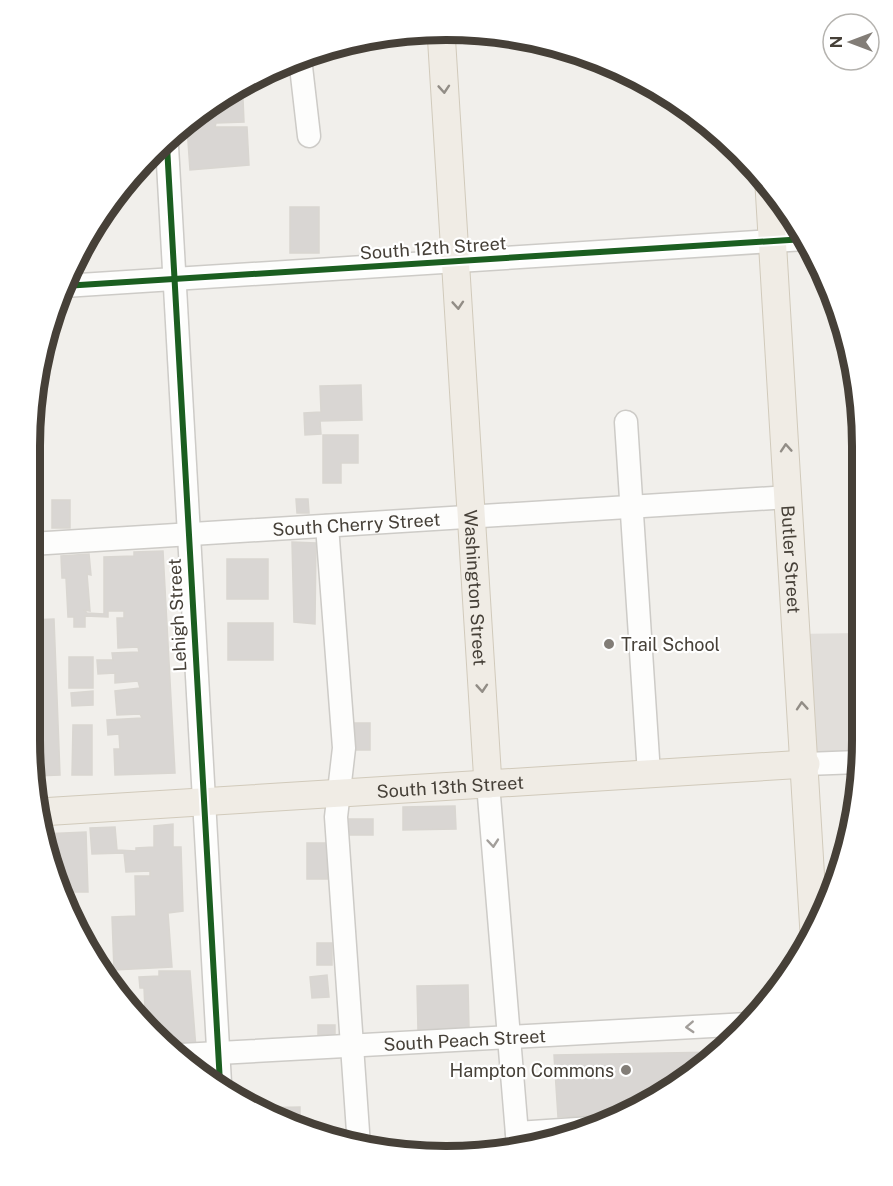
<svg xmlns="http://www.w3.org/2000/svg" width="893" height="1186" viewBox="0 0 893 1186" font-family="'Public Sans',sans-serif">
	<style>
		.industrial { fill: #e1deda }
		.building { fill: #d9d6d3; stroke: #d9d6d1; stroke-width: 1.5 }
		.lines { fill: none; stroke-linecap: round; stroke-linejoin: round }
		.minor-casing { stroke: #cdcbc7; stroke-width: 25 }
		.major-casing { stroke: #d1cabb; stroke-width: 29 }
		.minor { stroke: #fdfdfc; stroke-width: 22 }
		.major { stroke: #f0ece5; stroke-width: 27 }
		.cycleway-casing { stroke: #fff; stroke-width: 10 }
		.cycleway { stroke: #1b5e20; stroke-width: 6 }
		.oneway { stroke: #928d86 }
		.oneway2 { stroke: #a29e9a }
		.poi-dot { fill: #827d77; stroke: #fff; stroke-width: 2 }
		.labels { text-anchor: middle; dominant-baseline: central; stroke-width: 4.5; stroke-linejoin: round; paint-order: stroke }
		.street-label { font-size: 18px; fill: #464038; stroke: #fff }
		.poi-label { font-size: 18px; fill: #464038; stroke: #fff; text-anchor: start }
		.rim { fill: none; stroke: #464038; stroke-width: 8 }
	</style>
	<rect width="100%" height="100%" fill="#f1efeb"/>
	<path class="industrial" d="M 859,633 L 859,760 L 803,762 L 796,634 Z"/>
	<g class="building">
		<path d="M 224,95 L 243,99 L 244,122 L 216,123 L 215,127 L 247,127 L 249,165 L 190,170 L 187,127 L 215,100 Z"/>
		<rect x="290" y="207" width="29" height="46"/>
		<path d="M 361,385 L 362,420 L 320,421 L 321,434 L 305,435 L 304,413 L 321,412 L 320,386 Z"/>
		<path d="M 323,435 L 358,435 L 358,463 L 341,463 L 341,483 L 323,483 Z"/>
		<path d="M 296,499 L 308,499 L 309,513 L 297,513 Z"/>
		<rect x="52" y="500" width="18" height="28"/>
		<path d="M 292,542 L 316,543 L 315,624 L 294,622 Z"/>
		<path d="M 163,551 L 175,773 L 115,775 L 114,749 L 120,749 L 119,734 L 108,735 L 107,720 L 142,718 L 140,714 L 117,715 L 115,691 L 140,688 L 138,681 L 115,683 L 115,673 L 98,674 L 97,660 L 113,660 L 112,653 L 139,652 L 138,647 L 118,648 L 117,618 L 124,618 L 124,611 L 108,611 L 108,617 L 85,616 L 85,627 L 74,627 L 74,617 L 68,617 L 66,578 L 62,578 L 61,556 L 89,554 L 91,575 L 87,574 L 90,611 L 84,610 L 87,613 L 104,614 L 104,557 L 134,556 L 134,552 Z"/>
		<rect x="227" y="559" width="41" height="40"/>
		<path d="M 54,619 L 60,775 L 35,776 L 30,739 L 30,620 Z"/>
		<rect x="228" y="623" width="45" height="37"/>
		<rect x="69" y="657" width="24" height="31"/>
		<path d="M 93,691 L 93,705 L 72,706 L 71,693 Z"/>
		<rect x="352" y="723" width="18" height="27"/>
		<path d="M 73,725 L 92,725 L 92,775 L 72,775 Z"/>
		<path d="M 455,806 L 456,829 L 403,830 L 403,807 Z"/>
		<rect x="342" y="819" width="31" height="16"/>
		<path d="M 173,824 L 173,847 L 181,847 L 183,911 L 168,913 L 172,967 L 114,970 L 112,917 L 136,916 L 135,876 L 150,876 L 150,871 L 126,872 L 124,853 L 92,854 L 90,828 L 115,827 L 117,850 L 136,851 L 136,848 L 154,847 L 154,826 Z"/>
		<path d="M 86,832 L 88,892 L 63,892 L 44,848 L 42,834 Z"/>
		<rect x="307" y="843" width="21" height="36"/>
		<rect x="317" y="943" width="15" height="22"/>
		<path d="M 159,971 L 190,971 L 196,1049 L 173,1049 L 152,1034 L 138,1016 L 138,1011 L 145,1010 L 144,988 L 140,988 L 139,977 L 159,976 Z"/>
		<path d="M 327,975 L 329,997 L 312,998 L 310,977 Z"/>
		<path d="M 468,985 L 469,1029 L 418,1030 L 417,986 Z"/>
		<rect x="318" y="1025" width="17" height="10"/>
		<path d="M 717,1052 L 678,1086 L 621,1114 L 558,1117 L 554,1055 Z"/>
		<path d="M 300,1107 L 300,1126 L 256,1108 Z"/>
	</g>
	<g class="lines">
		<g class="minor-casing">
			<g id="minor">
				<path d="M 300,58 L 309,136"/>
				<path d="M 167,146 L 220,1083"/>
				<path d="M 64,286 L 805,239"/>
				<path d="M 626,422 L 649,774"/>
				<path d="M 327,526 L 344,748 L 336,817 L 359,1146"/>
				<path id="s1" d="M 31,544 L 789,497"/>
				<path d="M 806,764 L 859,762"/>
				<path d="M 488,784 L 518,1146"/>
				<path id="s2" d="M 181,1055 L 748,1024"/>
				<path d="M 517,1133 L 592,1128"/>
			</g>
		</g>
		<g class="major-casing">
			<g id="major">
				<path id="s3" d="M 441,31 L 488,784"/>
				<path id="s4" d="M 769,186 L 814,933"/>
				<path id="s5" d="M 40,812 L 806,764"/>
			</g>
		</g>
		<use href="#minor" class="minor"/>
		<use href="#major" class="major"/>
		<g class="cycleway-casing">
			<g id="cycleway">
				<path d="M 167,146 L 220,1083"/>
				<path d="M 64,286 L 805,239"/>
			</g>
		</g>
		<use href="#cycleway" class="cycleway"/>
	</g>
	<defs><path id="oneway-chevron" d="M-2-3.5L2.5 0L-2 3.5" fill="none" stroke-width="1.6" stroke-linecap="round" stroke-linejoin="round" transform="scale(1.5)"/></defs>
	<g class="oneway">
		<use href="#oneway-chevron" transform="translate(444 89) rotate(86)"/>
		<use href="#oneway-chevron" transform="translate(458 305) rotate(86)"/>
		<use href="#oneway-chevron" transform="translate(786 448) rotate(-94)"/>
		<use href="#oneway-chevron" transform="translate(482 688) rotate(86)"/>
		<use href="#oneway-chevron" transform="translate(802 706) rotate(-94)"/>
	</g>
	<g class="oneway2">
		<use href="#oneway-chevron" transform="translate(493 843) rotate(85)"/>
		<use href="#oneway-chevron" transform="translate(690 1027) rotate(177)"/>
	</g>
	<g class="poi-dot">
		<circle cx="609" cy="644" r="6"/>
		<circle cx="626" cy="1070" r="6"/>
	</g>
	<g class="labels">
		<g class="street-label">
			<text transform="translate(433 248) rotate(-4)">South 12th Street</text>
			<text stroke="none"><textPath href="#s1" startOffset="326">South Cherry Street</textPath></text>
			<text stroke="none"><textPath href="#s4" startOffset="374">Butler Street</textPath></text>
			<text stroke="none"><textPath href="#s3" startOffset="558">Washington Street</textPath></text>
			<text transform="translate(177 615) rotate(-93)">Lehigh Street</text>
			<text stroke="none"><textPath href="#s5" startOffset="411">South 13th Street</textPath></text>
			<text stroke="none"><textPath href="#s2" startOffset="284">South Peach Street</textPath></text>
		</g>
		<g class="poi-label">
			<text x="621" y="644">Trail School</text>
			<text x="614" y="1070" text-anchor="end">Hampton Commons</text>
		</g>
	</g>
	<path d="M0 0H893V1186H0ZM446 40H446A406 406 0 0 1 852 446V740A406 406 0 0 1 446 1146H446A406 406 0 0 1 40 740V446A406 406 0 0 1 446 40Z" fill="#fff" fill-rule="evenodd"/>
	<path class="rim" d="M446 40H446A406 406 0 0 1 852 446V740A406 406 0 0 1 446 1146H446A406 406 0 0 1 40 740V446A406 406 0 0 1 446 40Z"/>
	<g transform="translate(851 42) rotate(270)"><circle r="28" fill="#ffffff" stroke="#b5b3af" stroke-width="1.5"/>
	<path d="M0-4.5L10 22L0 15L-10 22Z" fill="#827d77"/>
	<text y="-9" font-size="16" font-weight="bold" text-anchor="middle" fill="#464038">N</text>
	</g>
</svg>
